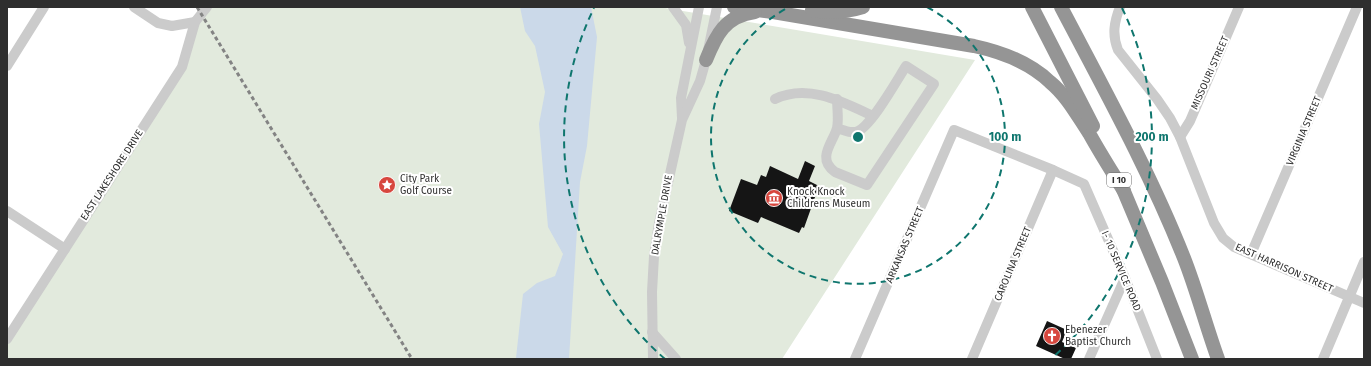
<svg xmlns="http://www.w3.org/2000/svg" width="1371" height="366" viewBox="0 0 1371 366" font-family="'Fira Sans',sans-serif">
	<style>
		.green { fill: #e2eadd }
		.water { fill: #cbd9e9 }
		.building { fill: #151515 }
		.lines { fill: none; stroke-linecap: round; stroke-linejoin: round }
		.minor { stroke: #cbcbcb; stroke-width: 10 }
		.highway { stroke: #959595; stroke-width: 14 }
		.rail { stroke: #838383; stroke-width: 3; stroke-dasharray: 4 3; stroke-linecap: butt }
		.ring { fill: none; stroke: #0f766e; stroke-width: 2; stroke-dasharray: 7 5 }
		.labels { text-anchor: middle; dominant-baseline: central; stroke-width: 4; stroke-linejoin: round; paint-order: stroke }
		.shield { fill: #fff; stroke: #6d6d6d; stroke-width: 1 }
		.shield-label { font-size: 9px; font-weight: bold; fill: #2e2e2e }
		.street-label { font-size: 10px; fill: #2e2e2e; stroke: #fff }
		.poi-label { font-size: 10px; fill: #2e2e2e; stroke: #fff; text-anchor: start }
		.centre { fill: #0f766e; stroke: #fff; stroke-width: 2 }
		.ring-label { font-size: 12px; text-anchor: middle; font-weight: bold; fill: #0f766e; stroke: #fff; stroke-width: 4; stroke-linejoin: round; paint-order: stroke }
	</style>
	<rect width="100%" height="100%" fill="#fff"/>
	<path class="green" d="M 209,7 L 659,7 L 975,60 L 782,359 L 7,359 L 7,339 L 182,67 L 195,22 Z"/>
	<path class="water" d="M 520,7 L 591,7 L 597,37 L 587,146 L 580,182 L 569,359 L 516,359 L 516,358 L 523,294 L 537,283 L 555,276 L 563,254 L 548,227 L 539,124 L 545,92 L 535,46 L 525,31 Z"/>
	<g class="building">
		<path d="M 805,161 L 815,166 L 809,181 L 819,186 L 804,228 L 802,227 L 799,233 L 761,217 L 758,223 L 729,211 L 741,179 L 757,185 L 761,175 L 766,177 L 770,166 L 798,179 Z"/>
		<path d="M 1047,321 L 1067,330 L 1062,342 L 1076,348 L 1071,359 L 1065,359 L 1036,346 Z"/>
	</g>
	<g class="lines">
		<g class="minor">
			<path d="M 134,7 L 158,23 L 172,26 L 195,22"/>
			<path d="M 673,7 L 686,25 L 689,43"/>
			<path d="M 1120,7 C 1114,22 1112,35 1118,50 L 1157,99 L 1170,118 L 1180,137 L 1214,223 L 1223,238 L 1234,247 L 1364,303"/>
			<path d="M 7,66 L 44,7"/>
			<path d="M 775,99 C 808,83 843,102 873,116"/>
			<path d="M 682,118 L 681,98 L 699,7"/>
			<path d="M 837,128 C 843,130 851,134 858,131 C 872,125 897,80 906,66 L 934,84 L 867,185 L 835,172 C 816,158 833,143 837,128 C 839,119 837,108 837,99"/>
			<path d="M 1180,137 L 1190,121 L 1239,7"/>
			<path d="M 7,211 L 65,249"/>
			<path d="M 1251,254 L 1357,7"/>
			<path d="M 652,332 L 676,359"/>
			<path d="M 7,339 L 182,67 L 195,22 L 207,7"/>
			<path d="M 653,359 L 652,292 L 654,256 L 659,223 L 682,120 L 700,81 L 706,60 L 717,7"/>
			<path d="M 855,359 L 954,130 L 1053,170 L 1084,184 L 1125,278 L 1157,359"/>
			<path d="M 972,359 L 1053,170"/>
			<path d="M 1089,359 L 1125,278"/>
			<path d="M 1323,359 L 1364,262"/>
		</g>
		<g class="highway">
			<path d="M 734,7 L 773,12 L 974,46 C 1002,52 1029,62 1050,82 C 1067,96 1077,115 1089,133 C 1100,153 1112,172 1124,191"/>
			<path d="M 1032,7 L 1093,126"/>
			<path d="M 1061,7 C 1104,89 1150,172 1184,258 C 1197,291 1206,326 1218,359"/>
			<path d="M 812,10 C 829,13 847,12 863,7"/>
			<path d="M 706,60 C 716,35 725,16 755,12"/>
			<path d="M 1120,182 L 1162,282 L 1192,359"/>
		</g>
		<path class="rail" d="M 197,7 L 412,359"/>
	</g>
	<g class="ring">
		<path d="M927 7A147 147 0 1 1 789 7"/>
		<path d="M665 359A294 294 0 0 1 594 8M1122 8A294 294 0 0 1 1051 359"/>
	</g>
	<defs>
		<g id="sight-disc" transform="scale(0.9)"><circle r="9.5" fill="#d7473e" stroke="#fff"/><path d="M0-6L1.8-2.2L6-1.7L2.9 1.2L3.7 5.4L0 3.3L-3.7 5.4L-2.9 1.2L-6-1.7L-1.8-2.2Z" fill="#fff"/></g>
		<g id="museum-disc" transform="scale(0.9)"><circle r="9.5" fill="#d7473e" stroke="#fff"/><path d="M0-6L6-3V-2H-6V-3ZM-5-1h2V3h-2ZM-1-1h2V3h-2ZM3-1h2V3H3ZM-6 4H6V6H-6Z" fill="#fff"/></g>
		<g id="church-disc" transform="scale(0.9)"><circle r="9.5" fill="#d7473e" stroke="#fff"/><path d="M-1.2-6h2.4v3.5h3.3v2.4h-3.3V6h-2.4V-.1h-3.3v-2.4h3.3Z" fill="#fff"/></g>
	</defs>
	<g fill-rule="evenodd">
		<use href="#sight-disc" x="387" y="185"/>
		<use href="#museum-disc" x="774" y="198"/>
		<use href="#church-disc" x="1052" y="336"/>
	</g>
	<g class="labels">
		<rect class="shield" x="1107" y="173" width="24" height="14" rx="3"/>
		<g class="shield-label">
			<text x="1119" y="180">I 10</text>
		</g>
		<g class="street-label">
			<text transform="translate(1210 73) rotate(-66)">MISSOURI STREET</text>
			<text transform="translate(1304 131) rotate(-67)">VIRGINIA STREET</text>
			<text transform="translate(112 175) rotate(-57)">EAST LAKESHORE DRIVE</text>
			<text transform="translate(662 215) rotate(-80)">DALRYMPLE DRIVE</text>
			<text transform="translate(905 245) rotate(-67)">ARKANSAS STREET</text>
			<text transform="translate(1013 264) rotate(-67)">CAROLINA STREET</text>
			<text transform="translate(1284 268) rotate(24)">EAST HARRISON STREET</text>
			<text transform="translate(1121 271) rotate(67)">I- 10 SERVICE ROAD</text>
		</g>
		<g class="poi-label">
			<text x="400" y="179">City Park<tspan x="400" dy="12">Golf Course</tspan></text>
			<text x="787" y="192">Knock Knock<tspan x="787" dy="12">Childrens Museum</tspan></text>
			<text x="1065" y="330">Ebenezer<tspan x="1065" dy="12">Baptist Church</tspan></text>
		</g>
	</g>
	<circle cx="858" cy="137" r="6" class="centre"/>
	<g class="ring-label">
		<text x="1005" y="141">100 m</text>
		<text x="1152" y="141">200 m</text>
	</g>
	<rect width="1371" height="366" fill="none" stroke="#2e2e2e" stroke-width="16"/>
</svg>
